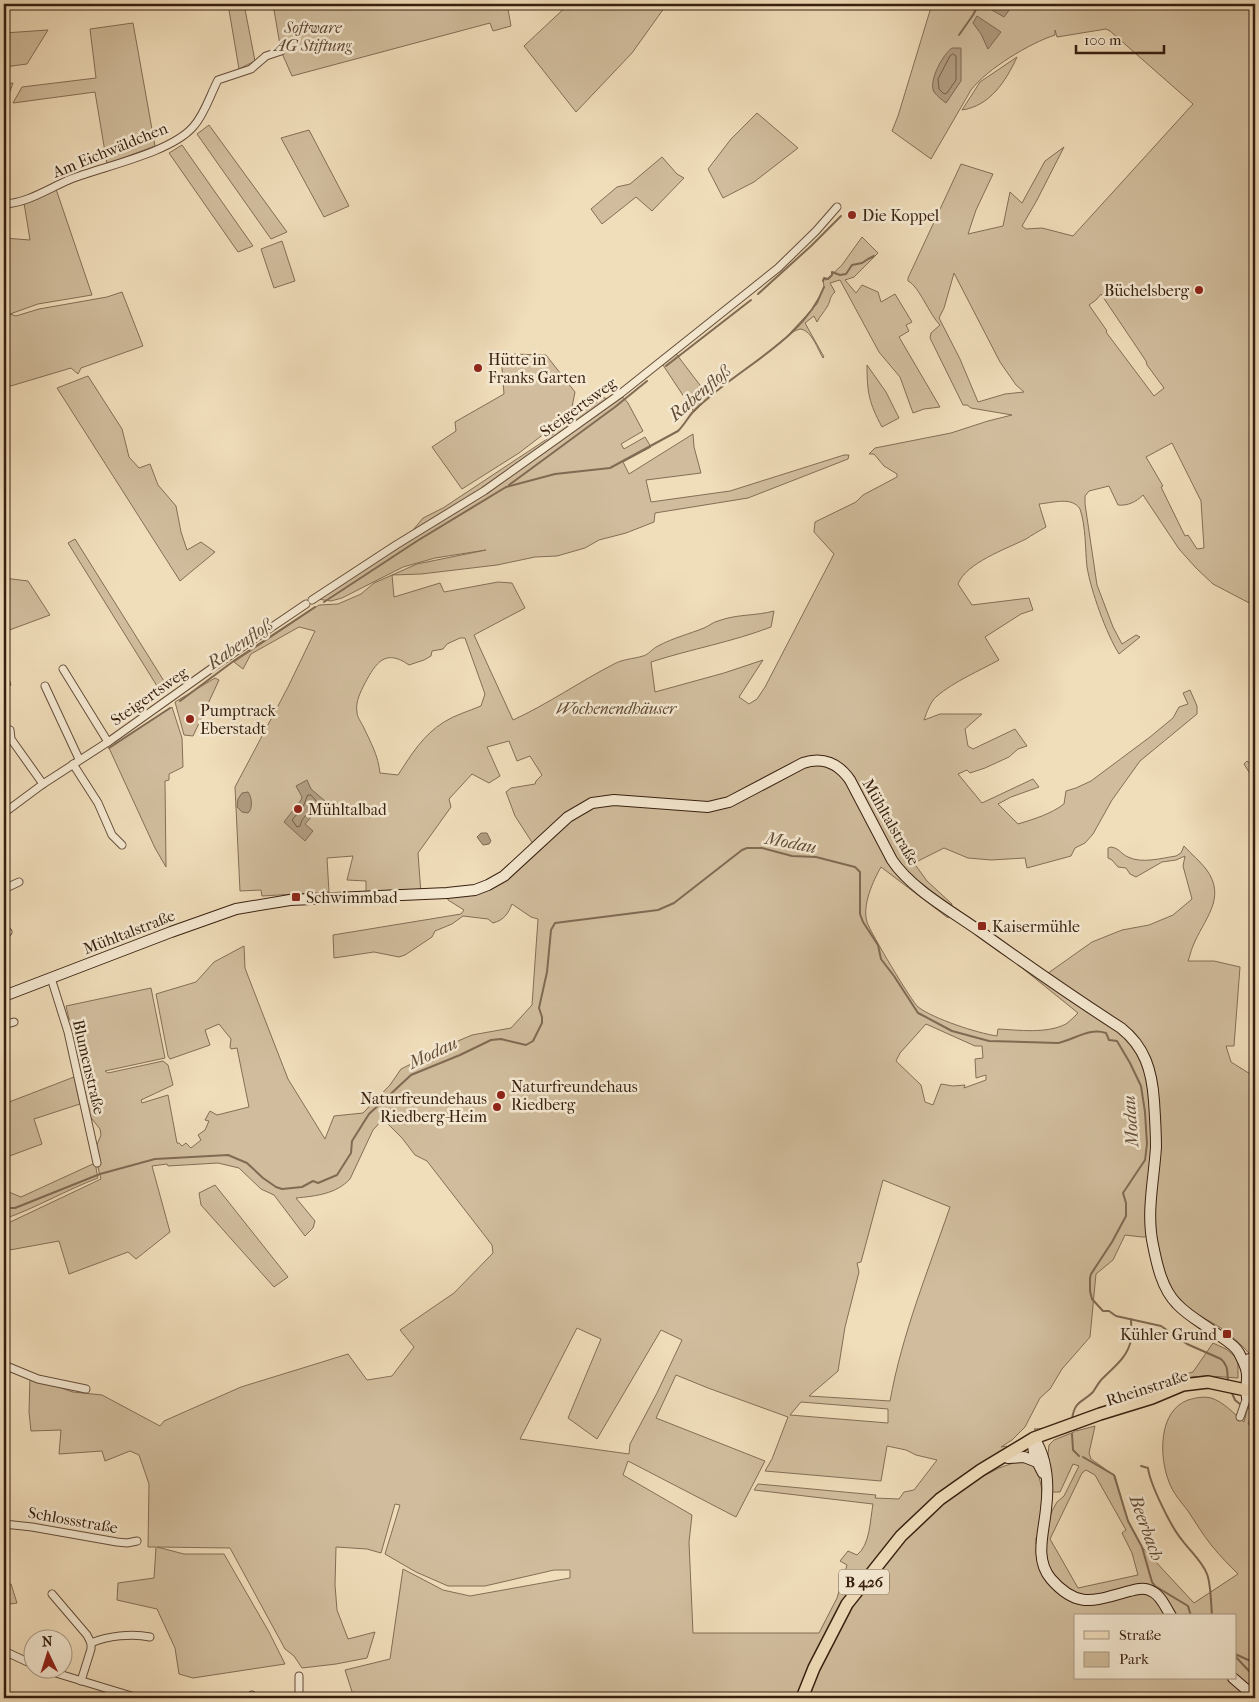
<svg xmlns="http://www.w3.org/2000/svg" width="1259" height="1702" viewBox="0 0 1259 1702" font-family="'IM FELL French Canon',serif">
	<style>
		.green { fill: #d1bd9d; stroke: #846e56; fill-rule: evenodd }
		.water { fill: #b19c80; stroke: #806a53 }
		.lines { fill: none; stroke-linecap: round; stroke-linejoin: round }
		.shore { stroke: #745e48; stroke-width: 1 }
		.stream { stroke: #806a53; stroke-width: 2 }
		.street-casing { stroke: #654e3a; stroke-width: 9 }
		.secondary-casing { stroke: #371f0f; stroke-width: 12 }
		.primary-casing { stroke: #371f0f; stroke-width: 14 }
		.street { stroke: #f5e9d2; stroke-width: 7 }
		.secondary { stroke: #f5e9d2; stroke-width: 10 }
		.primary { stroke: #f0ddba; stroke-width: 11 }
		.poi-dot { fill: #8f2418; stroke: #f5e9d2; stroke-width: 2 }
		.labels { text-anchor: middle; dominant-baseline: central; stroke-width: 5; stroke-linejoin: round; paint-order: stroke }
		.shield { fill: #f5e9d2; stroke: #705c4a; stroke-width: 1 }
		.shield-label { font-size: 15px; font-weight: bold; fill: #371f0f }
		.park-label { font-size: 16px; font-style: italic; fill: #5e4632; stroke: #f5e9d2 }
		.street-label { font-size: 16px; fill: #371f0f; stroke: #f5e9d2 }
		.poi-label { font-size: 16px; fill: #371f0f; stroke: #f5e9d2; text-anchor: start }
		.water-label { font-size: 18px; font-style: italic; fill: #624b37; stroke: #f5e9d2 }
	</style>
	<rect width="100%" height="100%" fill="#f0ddba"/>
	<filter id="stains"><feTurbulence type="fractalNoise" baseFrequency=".004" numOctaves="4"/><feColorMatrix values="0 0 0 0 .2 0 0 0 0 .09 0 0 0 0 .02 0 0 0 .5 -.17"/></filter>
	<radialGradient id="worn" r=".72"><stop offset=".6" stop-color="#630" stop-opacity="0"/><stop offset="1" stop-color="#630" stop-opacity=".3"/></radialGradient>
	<g class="green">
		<path d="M 228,4 L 244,4 L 255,61 L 239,69 Z"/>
		<path d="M 273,4 L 507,4 L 511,26 L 493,31 L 490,23 L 292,76 L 281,51 Z"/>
		<path d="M 569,4 L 667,4 L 632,53 L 576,112 L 524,46 Z"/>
		<path d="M 932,4 L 1255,4 L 1255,606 L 1213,584 L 1196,568 L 1179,549 L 1143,495 C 1136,502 1128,506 1118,505 L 1109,486 L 1089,491 L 1085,496 L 1085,504 L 1097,585 L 1113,627 L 1122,644 L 1136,635 L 1140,637 L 1119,654 C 1106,633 1091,591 1087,567 C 1085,548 1086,527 1080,509 C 1072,496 1052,503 1039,504 L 1046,527 C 1039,531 1032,535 1026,539 C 1006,549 966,563 958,584 L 972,605 L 1029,598 L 1033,610 L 1021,614 L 985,637 L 999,660 C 979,671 955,681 937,696 C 930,702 927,712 924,720 L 940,714 L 982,714 L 965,729 L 968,746 L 973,749 L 1015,729 L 1027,746 L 1018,749 L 1009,757 L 985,768 L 970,773 L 967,770 L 958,774 L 982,803 L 1033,779 L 1039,787 L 1011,797 L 998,804 L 1018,824 C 1034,819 1051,814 1064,804 L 1066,791 L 1076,788 L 1091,781 L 1150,737 L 1173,718 L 1179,707 L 1188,704 L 1183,693 L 1190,690 L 1197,706 L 1197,714 L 1140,761 L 1112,800 L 1093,834 L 1085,843 L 1075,848 L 1071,856 L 1027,868 L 1025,858 L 991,860 L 968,858 L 944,848 L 914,863 L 927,881 L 952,904 L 948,918 L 881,867 C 873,881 862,905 867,922 C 870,932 912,1002 918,1007 C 934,1019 977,1033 997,1036 L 998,1029 C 1019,1030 1046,1034 1066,1024 C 1070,1021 1074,1017 1078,1013 L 1016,963 L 1044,976 L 1092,942 L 1122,930 L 1149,925 L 1173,915 L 1192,899 L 1183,866 L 1185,856 L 1176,860 L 1162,862 L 1136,877 L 1130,874 L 1126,868 L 1118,867 L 1112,860 L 1108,858 L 1108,848 L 1111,847 C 1119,848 1121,854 1128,857 C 1142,864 1162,858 1176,856 L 1181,853 L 1184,846 C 1191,854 1200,861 1206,869 C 1228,898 1203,920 1193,946 C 1191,950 1190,956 1188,961 L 1214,961 L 1240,967 L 1234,1046 L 1226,1046 L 1231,1062 L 1255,1077 L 1255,1359 C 1244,1348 1234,1337 1221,1328 C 1207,1319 1190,1312 1179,1301 C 1163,1285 1160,1257 1156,1236 L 1142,1237 L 1125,1235 L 1113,1260 L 1096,1274 L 1090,1337 L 1062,1369 L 1050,1389 L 1040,1398 L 1025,1427 L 1012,1440 L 1001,1447 L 1007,1446 L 1008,1449 L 976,1480 L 999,1468 L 1019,1461 L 1033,1464 C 1047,1489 1042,1508 1039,1535 L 1036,1538 L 1036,1544 L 1041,1545 L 1052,1511 L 1057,1502 L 1064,1496 L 1079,1466 L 1073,1464 L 1060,1492 L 1052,1492 L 1051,1474 L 1048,1454 L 1049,1445 L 1054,1440 L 1074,1432 L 1076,1421 L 1039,1433 L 1034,1429 C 1046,1429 1064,1423 1077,1420 L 1076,1431 L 1095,1426 L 1089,1453 L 1091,1459 L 1115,1476 L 1128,1521 L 1142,1547 L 1194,1603 L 1238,1574 C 1229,1565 1220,1556 1212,1546 C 1203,1535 1196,1523 1188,1511 C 1181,1502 1173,1493 1169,1482 C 1159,1457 1158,1411 1188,1400 C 1195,1398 1203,1396 1211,1398 C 1224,1402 1234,1414 1244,1422 L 1249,1403 L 1255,1403 L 1255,1418 L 1250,1418 L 1248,1424 L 1255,1427 L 1255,1698 L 354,1698 L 345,1670 L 390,1659 L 403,1569 L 443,1590 L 470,1596 L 570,1578 L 570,1570 L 554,1570 L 485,1586 L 448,1586 L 416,1572 L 385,1554 L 400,1505 L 395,1504 L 381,1553 L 367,1549 L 336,1547 L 335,1585 L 337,1610 L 348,1639 L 375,1632 L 367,1658 L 336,1664 L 302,1668 L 294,1656 L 285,1649 L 230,1548 L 157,1547 L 184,1554 L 224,1554 L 269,1632 L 285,1664 L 193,1678 L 179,1674 L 175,1648 L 157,1609 L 117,1600 L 118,1583 L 154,1578 L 156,1547 L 148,1547 L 149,1484 L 139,1455 L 130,1451 L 105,1461 L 102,1451 L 59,1454 L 61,1430 L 31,1431 L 29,1412 L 30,1377 L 73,1392 L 102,1395 L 160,1426 L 164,1421 L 241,1387 L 348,1354 L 367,1380 L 392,1376 L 414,1347 L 400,1330 L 454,1293 L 493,1253 L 492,1245 L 427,1161 L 415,1155 L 402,1138 L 383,1119 L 373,1130 L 350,1179 C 336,1194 316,1196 296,1198 L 315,1221 L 313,1228 L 305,1236 L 274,1195 L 261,1189 L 239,1168 L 218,1163 L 168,1166 L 167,1164 L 152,1166 L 170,1232 L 136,1259 L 128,1252 L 69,1274 L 59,1241 L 4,1251 L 4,1225 L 101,1179 L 94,1152 L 101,1135 L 100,1129 L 88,1114 L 76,1055 L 80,1049 L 73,1024 L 69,1019 L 66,1006 L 151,988 L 165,1058 L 105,1071 L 108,1073 L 163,1061 L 168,1065 L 173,1085 L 141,1100 L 142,1103 L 168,1095 L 177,1143 L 179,1143 L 182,1146 L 186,1143 L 191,1148 L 201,1140 L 198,1135 L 205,1130 L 209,1121 L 205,1120 L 210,1111 L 217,1115 L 249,1107 L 237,1048 L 231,1049 L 230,1047 L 231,1039 L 219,1024 L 205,1030 L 210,1045 L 170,1059 L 168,1056 L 156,994 L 196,982 L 214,962 L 244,946 L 245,968 L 248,976 L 288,1079 L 325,1139 L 334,1116 L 363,1113 L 390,1085 L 401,1069 L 451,1044 L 472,1035 L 511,1028 L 532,1005 L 538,919 L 531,917 L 512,904 C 508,914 504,920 493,923 L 488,919 L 463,916 L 452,924 L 435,931 L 432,937 L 405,955 L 399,957 L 374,952 L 334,958 L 333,935 L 461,914 L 464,910 L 448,900 L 447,893 L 481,888 L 535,847 L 515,816 L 506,792 L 511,788 L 535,784 L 536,781 L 542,775 L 530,756 L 517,761 L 509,741 L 487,747 L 500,776 L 489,783 L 472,774 L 449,799 L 451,807 L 418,853 L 421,894 L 366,897 L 366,881 L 347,880 L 353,856 L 327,858 L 329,892 L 262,896 L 261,890 L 240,891 L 235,787 L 288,687 L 315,631 L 299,627 L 251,654 L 243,669 L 234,662 L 319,605 L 338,604 L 361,594 L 374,583 L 417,564 L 486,550 L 435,558 L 403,567 L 342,598 L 331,601 L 317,599 L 399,547 L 423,518 L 443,508 L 547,439 L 573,416 L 601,397 L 612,400 L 620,394 L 628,403 L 643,431 L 621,444 L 624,449 L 645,437 L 651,447 L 623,462 L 629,474 L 693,434 L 694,447 L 701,473 L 646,480 L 651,502 L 730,491 L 844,455 L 849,455 L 848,459 L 748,498 L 655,513 L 654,522 L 626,533 L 599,540 L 585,548 L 557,556 L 535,557 L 497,565 L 421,574 L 392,575 L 394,597 L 440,583 L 444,592 L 498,582 L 512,583 L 525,608 L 474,635 L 513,720 C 548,704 579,682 614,664 C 623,659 633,659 643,656 C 648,655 652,649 658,646 C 673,638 689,634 704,628 C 709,626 713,622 718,621 C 736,614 756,616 774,611 L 771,627 C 732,642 691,649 651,662 L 655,692 L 724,673 L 763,660 L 739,697 L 749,704 L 757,699 L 765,687 L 834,554 L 814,532 L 815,522 L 856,502 L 863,495 L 897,477 L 897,474 L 884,466 L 874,454 L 869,454 L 875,448 L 951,433 L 988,421 L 1012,415 L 971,408 L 967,405 L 963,405 L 930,338 L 931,333 L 940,325 C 929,314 919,286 908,281 L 908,278 L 961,164 L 993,174 L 976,210 L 968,234 L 1003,226 L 1010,192 L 1022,203 L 1045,161 L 1064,147 L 1037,200 L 1022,226 L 1026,229 L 1042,228 L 1073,236 L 1193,104 L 1110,31 L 1106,29 L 1057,37 L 1055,30 L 1055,35 C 1030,43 987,69 971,90 L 931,159 L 892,131 L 898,116 ZM 954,273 L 1000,362 L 1016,385 L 1024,392 L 1005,394 L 978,402 L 960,359 L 939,318 L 944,308 ZM 1101,294 L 1146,361 L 1147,365 L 1164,388 L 1154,396 L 1106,332 L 1107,331 L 1089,305 L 1096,300 ZM 1172,443 L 1201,501 L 1204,548 L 1197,549 L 1188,535 L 1185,536 L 1161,487 L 1163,486 L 1146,457 ZM 460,638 L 465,638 L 485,694 L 481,706 C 469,711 455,715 444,722 C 423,735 411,755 398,775 L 380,773 C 378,755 371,743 363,726 C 361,722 357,717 357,712 C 355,702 361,691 365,683 C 376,663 385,648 409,665 L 424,660 L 431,656 L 432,651 L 443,649 L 447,644 ZM 926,1024 L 975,1046 L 982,1046 L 983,1058 L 975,1059 L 976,1078 L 986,1075 L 986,1080 L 964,1088 L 965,1085 L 953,1086 L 941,1084 L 933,1105 L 925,1102 L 921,1085 L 896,1061 L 900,1053 ZM 883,1180 L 950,1207 C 928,1271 902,1334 890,1401 L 809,1396 L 838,1371 L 845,1327 L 859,1272 L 857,1263 L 861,1262 ZM 577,1328 L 601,1339 L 568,1418 L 597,1439 L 661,1330 L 682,1340 L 657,1393 L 630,1444 L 629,1454 L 520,1439 ZM 676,1375 L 708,1388 L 788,1417 L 772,1459 L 765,1471 L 881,1481 L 887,1446 L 906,1450 L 916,1455 L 937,1460 L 914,1490 L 904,1492 L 899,1499 L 875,1498 L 876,1495 L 758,1484 L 754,1490 L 873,1504 C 870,1521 870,1545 857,1555 L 848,1551 L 840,1561 L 847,1565 L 837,1598 L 819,1633 L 693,1633 L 689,1542 L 692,1515 L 623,1475 L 628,1461 L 736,1517 L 765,1461 L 656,1418 ZM 801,1402 L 888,1409 L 888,1423 L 790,1415 ZM 1086,1470 L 1095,1475 L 1126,1530 L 1122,1533 L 1132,1553 L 1138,1575 L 1078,1588 L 1050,1539 L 1082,1473 ZM 1075,1616 L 1235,1616 L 1235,1678 L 1075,1678 Z"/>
		<path d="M 133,23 L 155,146 L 107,164 L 95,92 L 13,103 L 22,87 L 96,78 L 90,29 Z"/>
		<path d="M 48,30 L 27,64 L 4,67 L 4,33 Z"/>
		<path d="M 1017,57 C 1006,81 990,106 962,110 L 980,82 Z"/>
		<path d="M 13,83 L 5,105 L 4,108 L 4,84 Z"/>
		<path d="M 757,113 L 798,148 L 754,182 L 723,198 L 708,169 L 731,139 Z"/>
		<path d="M 209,125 L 287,232 L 271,239 L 197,134 Z"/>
		<path d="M 309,130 L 349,206 L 324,217 L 281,138 Z"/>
		<path d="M 182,145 L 253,246 L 238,252 L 169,153 Z"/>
		<path d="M 662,157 L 677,174 L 684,178 L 652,211 L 636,197 L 602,224 L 591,209 L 617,187 L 630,184 Z"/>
		<path d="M 56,189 L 92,295 L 38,304 L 10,314 L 16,316 L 39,309 L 107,297 L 122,292 L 143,346 L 81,368 L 78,374 L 71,368 L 4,388 L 4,238 L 30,240 L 24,203 Z"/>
		<path d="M 862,237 L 878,253 L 854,277 L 845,280 L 856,293 L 862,285 L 878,292 L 881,302 L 895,294 L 912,322 L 906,325 L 909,331 L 899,337 L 940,407 L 924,409 L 913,413 L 900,377 L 879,352 L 840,280 L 830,283 L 835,292 C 829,297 831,301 827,307 C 824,312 820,316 817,322 L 814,316 L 805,323 L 824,357 L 823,358 C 818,350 812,331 801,329 C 798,329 793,332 790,333 L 817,304 L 824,287 L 823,279 L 826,280 L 842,265 Z"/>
		<path d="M 282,241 L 295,281 L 274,288 L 261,249 Z"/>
		<path d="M 674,351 L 709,397 L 694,412 L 661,362 Z"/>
		<path d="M 512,354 L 546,355 L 575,392 L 572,407 L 562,420 L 519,453 L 462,489 L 432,447 L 456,431 L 455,422 L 504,394 L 501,355 Z"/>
		<path d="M 867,365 L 886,392 L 899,418 L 882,427 C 869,403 867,392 867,365 Z"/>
		<path d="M 88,376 L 122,429 L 129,457 L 139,468 L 150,464 L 158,485 L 176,506 L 181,532 L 187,550 L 201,542 L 215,552 L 180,581 L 57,388 Z"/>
		<path d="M 75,539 L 169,689 L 162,694 L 68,543 Z"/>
		<path d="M 4,578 L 28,581 L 50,615 L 4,632 Z"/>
		<path d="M 4,661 L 11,685 L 4,691 Z"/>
		<path d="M 215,678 L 219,680 L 193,736 L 184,735 L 175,702 Z"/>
		<path d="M 172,707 L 182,738 L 183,767 L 169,774 L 169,780 L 165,781 L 166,867 L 155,848 L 109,748 Z"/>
		<path d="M 1247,761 L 1255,767 L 1255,782 L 1244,764 Z"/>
		<path d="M 74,1077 L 80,1104 L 34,1119 L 42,1144 L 4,1158 L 4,1104 Z"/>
		<path d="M 95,1163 L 98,1178 C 66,1190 36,1208 4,1219 L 4,1190 L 21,1197 Z"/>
		<path d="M 215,1185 L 288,1277 L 274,1287 L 201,1205 L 199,1193 Z"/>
		<path d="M 1213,1343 L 1226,1349 L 1238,1359 L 1238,1378 L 1209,1376 L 1192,1377 L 1166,1383 L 1119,1403 C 1126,1389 1177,1376 1193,1372 Z"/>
		<path d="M 11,1584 L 17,1603 L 4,1605 L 4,1585 Z"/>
	</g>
	<g class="water">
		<path d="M 986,4 L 1011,4 L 1013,5 L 1004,17 L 985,6 Z"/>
		<path d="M 977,16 L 1001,32 L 988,49 L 981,34 L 973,23 Z"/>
		<path d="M 952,48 L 961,48 L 961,81 L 946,103 C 942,100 937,96 934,92 C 928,81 943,54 952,48 Z"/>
		<path d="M 307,780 L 311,789 L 325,801 L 305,824 L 313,831 L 305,841 L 284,822 L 301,800 L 302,797 L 296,786 Z"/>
		<path d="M 248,792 C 252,797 253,809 248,813 L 242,812 L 237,807 L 238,799 L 242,793 Z"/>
		<path d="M 481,833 L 487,833 L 491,841 L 489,844 L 483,845 L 477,837 Z"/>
	</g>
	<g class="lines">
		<g class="shore">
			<path d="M 953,54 L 956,56 L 956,80 L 947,93 L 944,94 L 939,89 L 938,79 L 950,56 Z"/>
			<path d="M 308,795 L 311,795 L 317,802 L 302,820 L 300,826 L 297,827 L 292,820 L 303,807 Z"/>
		</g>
		<g class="stream">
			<path d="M 959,35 L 973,15 L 979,4"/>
			<path d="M 823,281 L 824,278 L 828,279 L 832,275 L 832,272 L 840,275 L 846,274 L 852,265 L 862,263 L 868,259 L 874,256"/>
			<path d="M 758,294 L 811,246 L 841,216"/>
			<path d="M 666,366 L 751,300"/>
			<path d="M 509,485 L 615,407 L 647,381"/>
			<path d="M 324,602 L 417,541 L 506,487 L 555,474 L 610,468 L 678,431 C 684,425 687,419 692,413 C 698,406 706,400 712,395 C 749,363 806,335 824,287"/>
			<path d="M 180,701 L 235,660 L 315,607"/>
			<path d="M 109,748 L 170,708"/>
			<path d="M 4,1208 L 15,1208 L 100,1174 L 155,1159 L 228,1155 L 247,1163 L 263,1178 L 276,1187 L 282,1189 L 302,1187 L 313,1181 L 318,1183 L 337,1175 L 351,1153 L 352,1141 L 369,1114 L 411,1075 L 460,1055 L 491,1040 L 501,1039 L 526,1045 L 533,1041 L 542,1023 L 542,1017 L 539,1008 L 547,972 L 551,930 L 555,923 L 658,910 L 674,903 L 742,850 L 747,848 L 762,848 L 792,856 L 816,857 L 855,867 L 860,872 L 860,914 L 863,922 L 878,945 L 881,959 L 894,976 L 918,1013 L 922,1015 L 952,1031 L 989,1041 L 1058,1043 C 1074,1040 1089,1027 1106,1033 L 1109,1040 L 1117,1041 L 1130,1063 L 1141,1086 L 1145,1112 L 1147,1144 L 1145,1160 L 1123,1193 L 1126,1203 L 1126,1216 L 1112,1242 L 1091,1274 L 1090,1278 L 1090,1291 L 1092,1299 L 1103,1311 L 1109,1311 L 1116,1316 L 1161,1326 L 1187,1344 L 1221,1359 C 1229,1366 1227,1373 1228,1382"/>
			<path d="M 1231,1391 L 1235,1400 L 1241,1405"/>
			<path d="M 1246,1407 L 1255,1410"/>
			<path d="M 1072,1419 C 1075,1400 1082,1403 1093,1392 C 1096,1388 1098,1383 1102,1379 C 1113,1368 1129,1356 1131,1339 C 1132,1332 1131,1325 1131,1319"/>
			<path d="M 1072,1434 L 1073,1450 L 1079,1456"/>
			<path d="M 1083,1457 L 1114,1475 L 1128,1521 L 1142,1547 L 1152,1582 L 1155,1586 L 1188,1606 L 1191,1616"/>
			<path d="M 1141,1466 L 1148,1468 C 1150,1484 1171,1527 1182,1540 C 1190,1551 1202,1561 1207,1574 C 1211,1584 1211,1604 1212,1616"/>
			<path d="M 1235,1654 L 1255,1663"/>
			<path d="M 1235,1656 L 1249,1671"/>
		</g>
		<g class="street-casing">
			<g id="street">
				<path d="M 4,204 C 28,203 49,188 71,179 C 104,166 170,153 193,127 C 205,114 210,95 218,80 L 251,69 L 266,56 L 281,51"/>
				<path d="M 312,600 L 396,545 L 484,491 L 620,394 L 778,268 L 816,231 L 837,207"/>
				<path d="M 63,669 L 108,742"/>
				<path d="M 45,686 L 79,759"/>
				<path d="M 10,730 L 11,739 L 43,784"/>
				<path d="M 73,764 L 98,803 L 112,835 L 122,845"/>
				<path d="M 4,813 L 43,784 L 111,740 L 229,656 L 306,604"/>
				<path d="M 4,889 L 19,882"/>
				<path d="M 4,934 L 8,932"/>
				<path d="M 51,978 L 68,1032 L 97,1163"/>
				<path d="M 4,1025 L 14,1022"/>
				<path d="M 4,1365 L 38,1379 L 86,1389"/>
				<path d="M 1240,1417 L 1247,1397"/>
				<path d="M 4,1421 L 5,1422"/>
				<path d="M 4,1524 L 32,1527 L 117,1542 L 127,1543 L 137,1541"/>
				<path d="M 52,1594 L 87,1635 L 91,1643 L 91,1649 L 81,1681"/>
				<path d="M 91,1643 C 107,1636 132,1633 150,1637"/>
				<path d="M 4,1651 L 32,1664"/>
				<path d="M 46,1670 L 138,1698"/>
				<path d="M 249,1698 L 252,1695 L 257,1698"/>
				<path d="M 299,1698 L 299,1676"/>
			</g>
		</g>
		<g class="secondary-casing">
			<g id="secondary">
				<path d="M 4,996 L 171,932 L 236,909 L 290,900 L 447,893 L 475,890 L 488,885 L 504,876 L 568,817 L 592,803 L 614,800 L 708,807 L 729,802 L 803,763 C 823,756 839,764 850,780 L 892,860 C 911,889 953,912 981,932 C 1027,965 1073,997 1121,1028 C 1145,1047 1152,1071 1154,1101 C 1155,1116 1156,1131 1156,1147 C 1154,1180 1146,1212 1153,1245 C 1157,1265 1162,1289 1177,1304 C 1188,1316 1204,1324 1217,1334 C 1224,1339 1235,1345 1239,1353 C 1243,1361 1248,1369 1247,1378 C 1247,1386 1245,1390 1247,1397"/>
				<path d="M 1247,1397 C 1257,1387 1255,1371 1249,1359"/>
				<path d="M 1034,1438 C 1047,1458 1049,1485 1046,1509 C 1044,1532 1034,1559 1051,1579 C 1078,1610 1095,1600 1130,1591 C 1138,1589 1145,1587 1153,1592 C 1161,1596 1166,1608 1171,1616"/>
				<path d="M 1034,1438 C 1031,1453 1037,1461 1043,1473"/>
				<path d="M 1008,1458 L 1024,1457 L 1037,1462"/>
				<path d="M 1233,1678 L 1255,1697"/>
			</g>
		</g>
		<g class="primary-casing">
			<path id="primary" d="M 802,1698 L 814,1668 L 847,1604 L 901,1536 L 940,1499 L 981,1470 L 1034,1438 L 1100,1414 L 1152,1398 L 1183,1385 L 1208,1382 L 1255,1392"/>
		</g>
		<use href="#street" class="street"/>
		<use href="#secondary" class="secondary"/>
		<use href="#primary" class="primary"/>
	</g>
	<g class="poi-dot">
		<circle cx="852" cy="215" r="5"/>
		<circle cx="1199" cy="290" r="5"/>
		<circle cx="478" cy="368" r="5"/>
		<circle cx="190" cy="719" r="5"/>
		<circle cx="298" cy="809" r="5"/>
		<rect x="291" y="892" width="10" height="10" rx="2.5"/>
		<rect x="977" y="921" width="10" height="10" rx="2.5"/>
		<circle cx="501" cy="1095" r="5"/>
		<circle cx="497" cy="1107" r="5"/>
		<rect x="1222" y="1329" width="10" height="10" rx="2.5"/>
	</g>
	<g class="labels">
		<rect class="shield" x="839" y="1569.5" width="50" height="25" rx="4"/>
		<g class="shield-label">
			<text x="864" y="1582">B 426</text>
		</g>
		<g class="park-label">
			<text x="313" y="27">Software<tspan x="313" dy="18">AG Stiftung</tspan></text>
			<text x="616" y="708">Wochenendhäuser</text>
		</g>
		<g class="street-label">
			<text transform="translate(110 150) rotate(-22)">Am Eichwäldchen</text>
			<text transform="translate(578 407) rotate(-36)">Steigertsweg</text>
			<text transform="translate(149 696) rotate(-35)">Steigertsweg</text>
			<text transform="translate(891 822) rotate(60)">Mühltalstraße</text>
			<text transform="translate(129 932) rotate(-21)">Mühltalstraße</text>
			<text transform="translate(89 1067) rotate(77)">Blumenstraße</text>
			<text transform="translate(1147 1388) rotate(-18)">Rheinstraße</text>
			<text transform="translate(73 1520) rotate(10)">Schlossstraße</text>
		</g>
		<g class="poi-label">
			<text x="862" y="215">Die Koppel</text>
			<text x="1189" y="290" text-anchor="end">Büchelsberg</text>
			<text x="488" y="359">Hütte in<tspan x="488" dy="18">Franks Garten</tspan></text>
			<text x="200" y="710">Pumptrack<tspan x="200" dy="18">Eberstadt</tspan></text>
			<text x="308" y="809">Mühltalbad</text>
			<text x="306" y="897">Schwimmbad</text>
			<text x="992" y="926">Kaisermühle</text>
			<text x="511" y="1086">Naturfreundehaus<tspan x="511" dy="18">Riedberg</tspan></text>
			<text x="487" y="1098" text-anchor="end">Naturfreundehaus<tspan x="487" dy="18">Riedberg-Heim</tspan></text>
			<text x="1217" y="1334" text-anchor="end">Kühler Grund</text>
		</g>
		<g class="water-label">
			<text transform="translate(700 393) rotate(-41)">Rabenfloß</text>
			<text transform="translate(240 644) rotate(-35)">Rabenfloß</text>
			<text transform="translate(791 843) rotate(11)">Modau</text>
			<text transform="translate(433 1053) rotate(-25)">Modau</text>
			<text transform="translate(1131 1121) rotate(-94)">Modau</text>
			<text transform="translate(1146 1528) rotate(70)">Beerbach</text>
		</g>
	</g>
	<rect width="1259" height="1702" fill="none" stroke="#f0ddba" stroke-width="20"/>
	<rect x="5" y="5" width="1249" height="1692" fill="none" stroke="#371f0f" stroke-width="2.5"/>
	<rect x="10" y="10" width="1239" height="1682" fill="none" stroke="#371f0f"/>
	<rect x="1074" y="1614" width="162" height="65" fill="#f5e9d2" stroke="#a99884"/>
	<rect x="1084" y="1631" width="25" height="8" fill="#f0ddba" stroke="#a99884"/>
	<text x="1119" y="1640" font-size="15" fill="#371f0f">Straße</text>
	<rect x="1084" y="1652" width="25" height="15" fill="#d1bd9d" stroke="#a99884"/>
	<text x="1119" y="1664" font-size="15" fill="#371f0f">Park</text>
	<g transform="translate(48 1654) rotate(356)"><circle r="24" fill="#f5e9d2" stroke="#a99884"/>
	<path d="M0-4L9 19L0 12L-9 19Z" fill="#8f2418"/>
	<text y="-8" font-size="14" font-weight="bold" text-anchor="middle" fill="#371f0f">N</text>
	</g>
	<path d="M1076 45v8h88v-8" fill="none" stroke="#371f0f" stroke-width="2.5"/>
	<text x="1084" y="45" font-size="15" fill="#371f0f" stroke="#f5e9d2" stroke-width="4" paint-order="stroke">100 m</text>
	<rect width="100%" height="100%" filter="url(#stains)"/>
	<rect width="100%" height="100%" fill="url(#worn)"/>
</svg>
